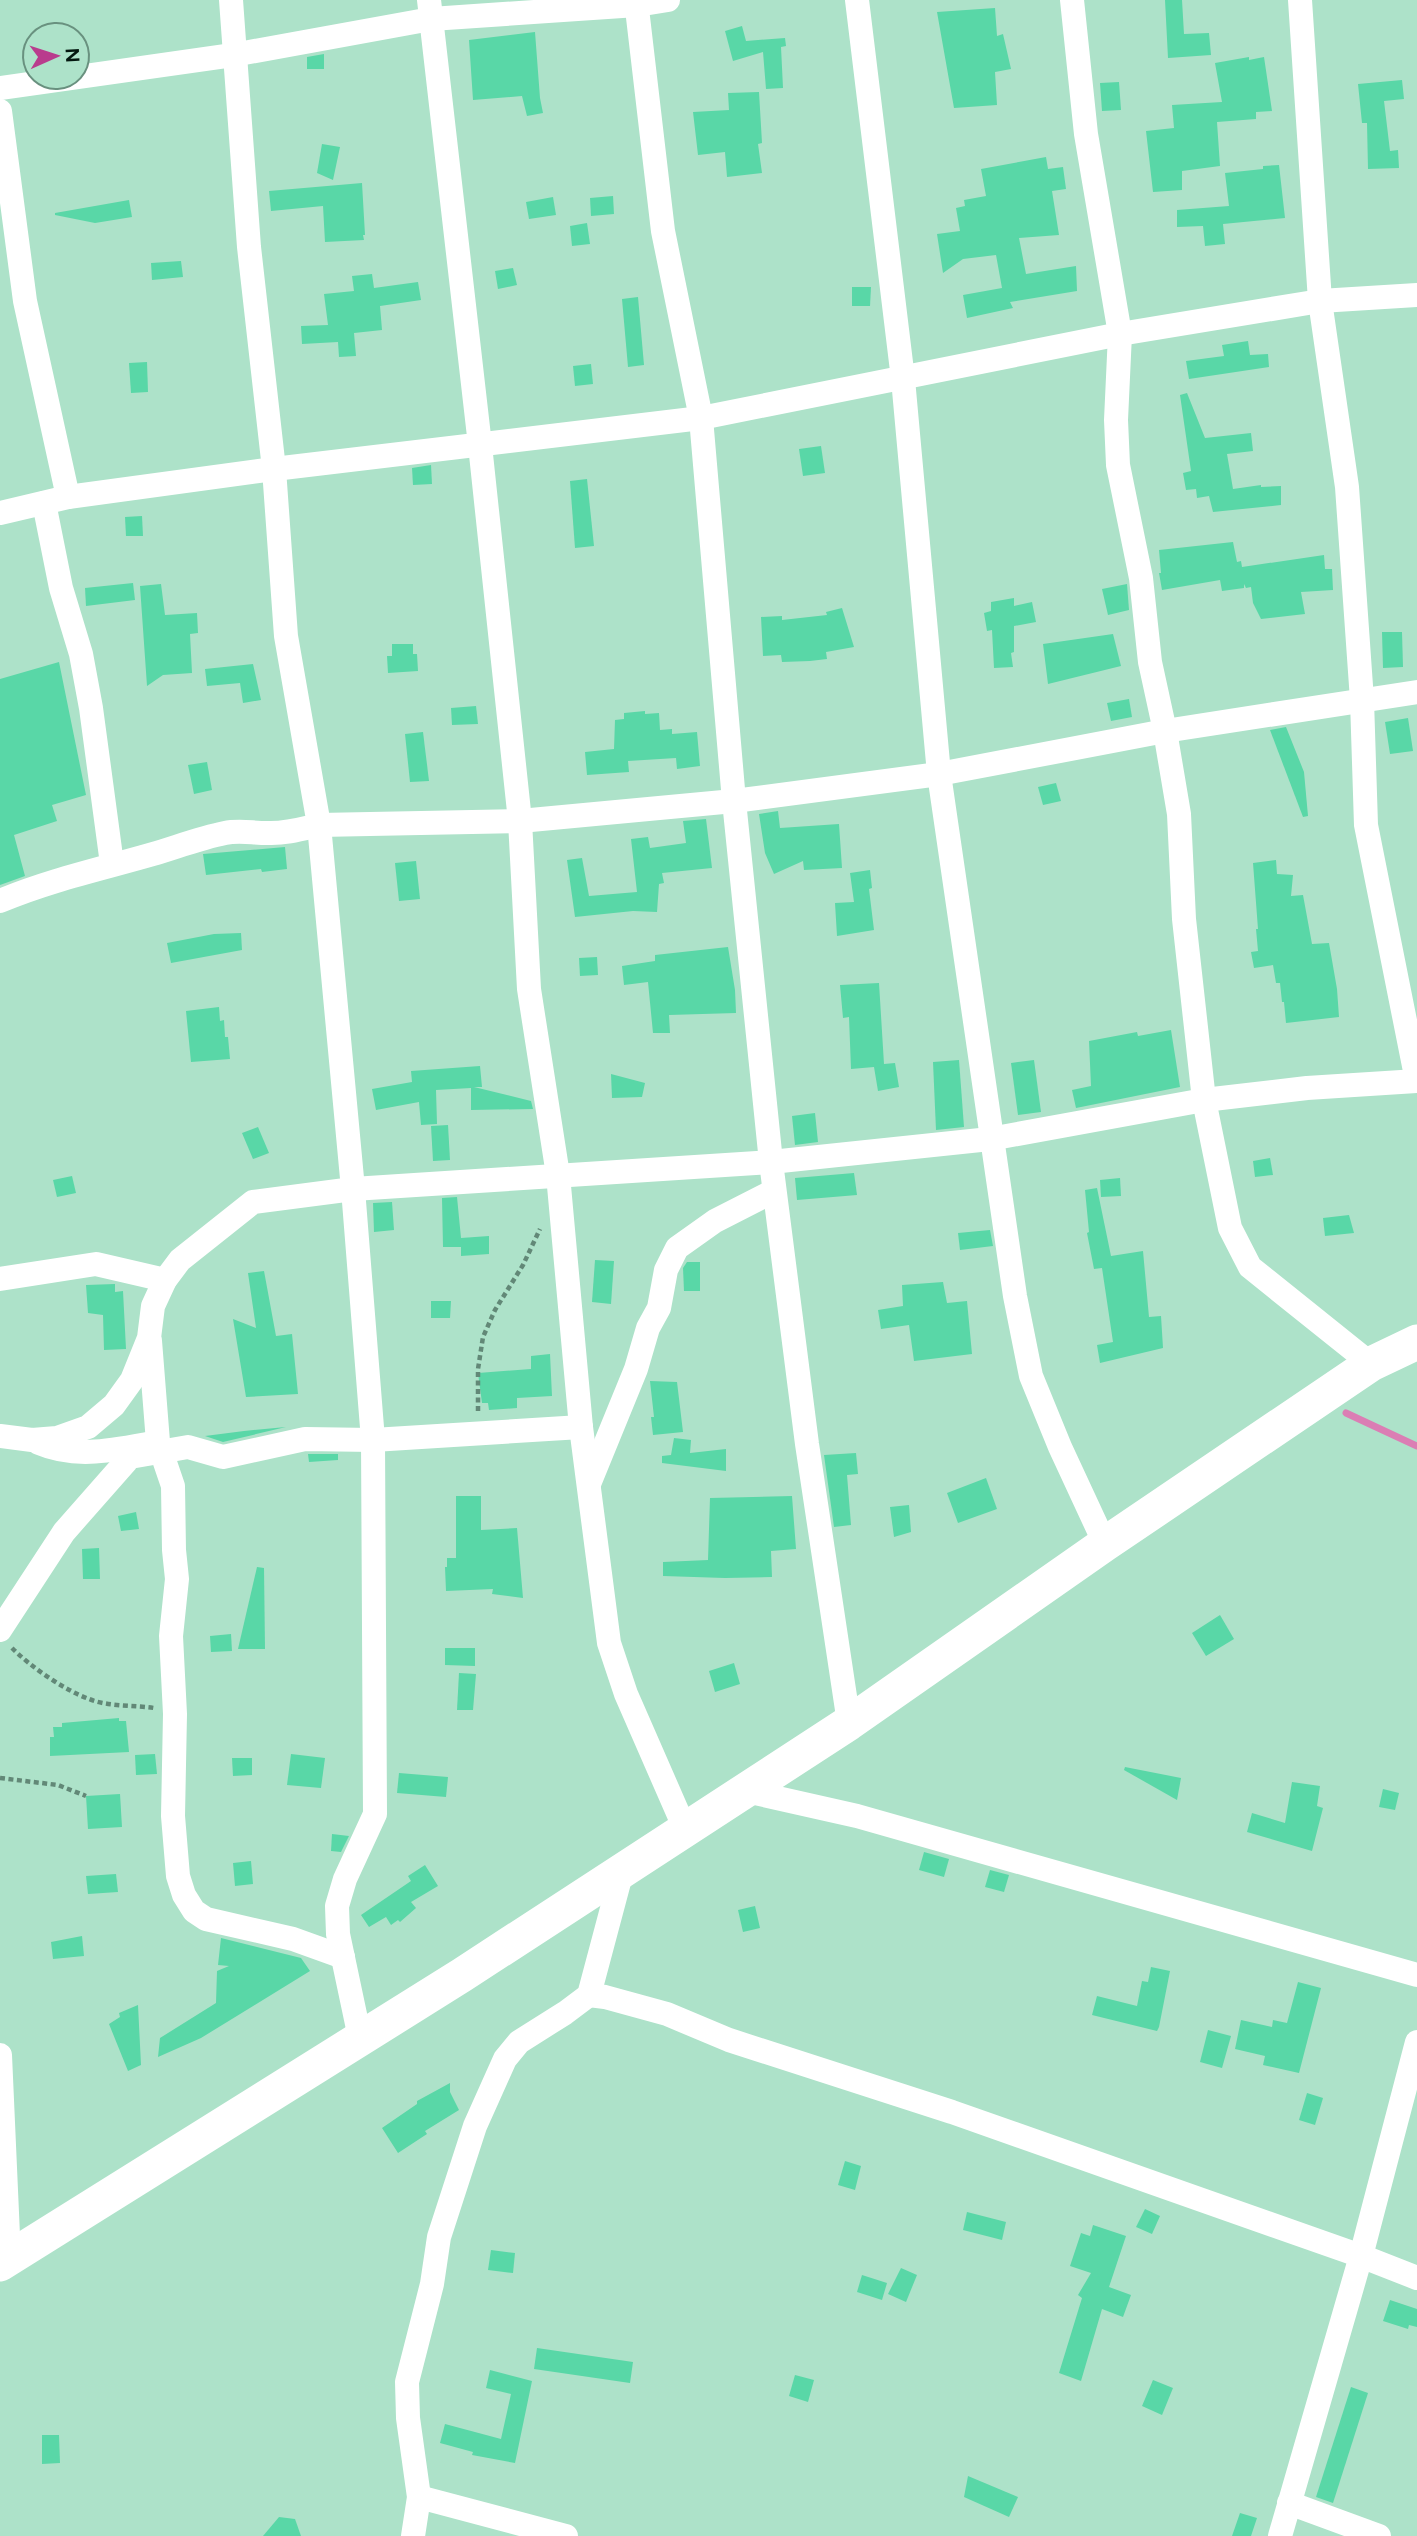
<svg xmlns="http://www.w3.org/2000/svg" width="1417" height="2536" viewBox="0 0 1417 2536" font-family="Figtree,sans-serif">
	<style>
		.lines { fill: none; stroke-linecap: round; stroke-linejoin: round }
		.stream { stroke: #db7eb4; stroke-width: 7 }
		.building { fill: #59d7a7 }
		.path { stroke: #628877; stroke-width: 4.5; stroke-dasharray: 5 3.5; stroke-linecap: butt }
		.street { stroke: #fff; stroke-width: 24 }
		.secondary { stroke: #fff; stroke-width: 35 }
	</style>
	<rect width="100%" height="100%" fill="#ade2c9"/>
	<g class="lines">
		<path class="stream" d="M 1346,1413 L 1417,1446"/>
	</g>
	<g class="building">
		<path d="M 1165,0 L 1182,0 L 1184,34 L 1209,33 L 1211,55 L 1168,58 Z"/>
		<path d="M 995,8 L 997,36 L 1003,34 L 1011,69 L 995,72 L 997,105 L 954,108 L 937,12 Z"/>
		<path d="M 742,26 L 746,41 L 785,38 L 786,46 L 781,47 L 783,88 L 766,89 L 763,52 L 733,61 L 725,31 Z"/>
		<path d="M 535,32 L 540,98 L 543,113 L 527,116 L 522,96 L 473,100 L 469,40 Z"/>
		<path d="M 324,54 L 324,69 L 307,69 L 307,57 Z"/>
		<path d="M 1249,57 L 1249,60 L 1264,57 L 1272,111 L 1256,112 L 1256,119 L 1217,122 L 1220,166 L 1182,171 L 1182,190 L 1153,192 L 1146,131 L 1174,128 L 1172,105 L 1222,102 L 1215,63 Z"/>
		<path d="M 1402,80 L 1404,99 L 1384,101 L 1390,151 L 1398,150 L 1399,168 L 1368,169 L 1367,123 L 1362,123 L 1358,84 Z"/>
		<path d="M 1119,82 L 1121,110 L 1102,111 L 1100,83 Z"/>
		<path d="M 759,92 L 762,143 L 758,144 L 762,173 L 727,177 L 725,152 L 698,155 L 693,112 L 729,110 L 728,93 Z"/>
		<path d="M 322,144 L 340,147 L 333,180 L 317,173 Z"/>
		<path d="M 1046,157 L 1048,169 L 1063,167 L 1066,189 L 1052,191 L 1059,235 L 1019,238 L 1026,274 L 1076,266 L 1077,291 L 1010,302 L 1013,308 L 967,318 L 963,295 L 1002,288 L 996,255 L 963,259 L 943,273 L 937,234 L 960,231 L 956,208 L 965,206 L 964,200 L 986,196 L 981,169 Z"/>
		<path d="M 1279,165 L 1285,218 L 1223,224 L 1225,244 L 1205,246 L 1203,226 L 1177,227 L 1177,210 L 1229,206 L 1225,173 L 1263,169 L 1263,166 Z"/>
		<path d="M 362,183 L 365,235 L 363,235 L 364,240 L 325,242 L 323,206 L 271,211 L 269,191 Z"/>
		<path d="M 613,196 L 614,214 L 591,216 L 590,198 Z"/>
		<path d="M 553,197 L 556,215 L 529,219 L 526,202 Z"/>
		<path d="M 129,200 L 132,217 L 95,223 L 55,215 L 55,213 Z"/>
		<path d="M 587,223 L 590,244 L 572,246 L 570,226 Z"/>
		<path d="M 181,261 L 183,277 L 152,280 L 151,263 Z"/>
		<path d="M 513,268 L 517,285 L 498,289 L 495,271 Z"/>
		<path d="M 372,274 L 374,288 L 418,282 L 421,300 L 380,306 L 382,330 L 354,333 L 356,356 L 339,357 L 338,342 L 302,344 L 301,326 L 328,325 L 324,294 L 354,291 L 352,276 Z"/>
		<path d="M 852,287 L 871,287 L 870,306 L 852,306 Z"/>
		<path d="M 638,297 L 644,365 L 628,367 L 622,299 Z"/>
		<path d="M 1248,341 L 1250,355 L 1268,354 L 1269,367 L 1189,379 L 1186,361 L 1224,356 L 1222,345 Z"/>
		<path d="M 147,362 L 148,392 L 131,393 L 129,363 Z"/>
		<path d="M 591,364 L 593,384 L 575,386 L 573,366 Z"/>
		<path d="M 1187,393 L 1205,438 L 1251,433 L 1253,451 L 1227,454 L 1233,489 L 1261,485 L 1261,487 L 1281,486 L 1281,505 L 1213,512 L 1209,496 L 1197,498 L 1196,489 L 1186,490 L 1183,473 L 1191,471 L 1180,395 Z"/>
		<path d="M 821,446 L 825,473 L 803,476 L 799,449 Z"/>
		<path d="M 431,465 L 432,484 L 413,485 L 412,468 Z"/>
		<path d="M 587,479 L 594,546 L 575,548 L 570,481 Z"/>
		<path d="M 142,516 L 143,536 L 126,536 L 125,517 Z"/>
		<path d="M 1233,542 L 1237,562 L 1241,561 L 1242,567 L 1324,555 L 1325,569 L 1332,569 L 1333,590 L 1301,592 L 1305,614 L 1261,619 L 1253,603 L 1251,587 L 1246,588 L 1244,584 L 1244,588 L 1222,591 L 1220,580 L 1162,590 L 1159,573 L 1161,573 L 1159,550 Z"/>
		<path d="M 133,583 L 135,600 L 86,606 L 85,588 Z"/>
		<path d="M 161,584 L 165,615 L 197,613 L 198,633 L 190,634 L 192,673 L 163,675 L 147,686 L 140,586 Z"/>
		<path d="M 1127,584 L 1129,610 L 1108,615 L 1102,589 Z"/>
		<path d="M 1014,598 L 1014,606 L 1032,602 L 1036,622 L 1014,626 L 1014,652 L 1011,653 L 1013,667 L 994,668 L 992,630 L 987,631 L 984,613 L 991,611 L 991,602 Z"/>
		<path d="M 842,608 L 854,647 L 826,652 L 827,659 L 810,661 L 782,662 L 781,655 L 763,656 L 761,617 L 782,616 L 782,620 L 827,615 L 826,612 Z"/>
		<path d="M 1382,632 L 1402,632 L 1403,667 L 1383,668 Z"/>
		<path d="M 1113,634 L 1121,666 L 1048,684 L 1043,644 Z"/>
		<path d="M 392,644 L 413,644 L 413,654 L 417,654 L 418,671 L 388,673 L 387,656 L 392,656 Z"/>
		<path d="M 59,662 L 86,795 L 52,805 L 57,821 L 14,835 L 25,876 L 0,885 L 0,679 Z"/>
		<path d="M 253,664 L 261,700 L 243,703 L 240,683 L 207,686 L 205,669 Z"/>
		<path d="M 1129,699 L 1132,717 L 1111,721 L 1107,703 Z"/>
		<path d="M 476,706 L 478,724 L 452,725 L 451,708 Z"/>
		<path d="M 645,711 L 645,714 L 659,713 L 660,730 L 672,729 L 672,734 L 697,732 L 700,766 L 677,769 L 676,758 L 628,761 L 629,772 L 587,775 L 585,752 L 614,749 L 615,720 L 624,719 L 624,713 Z"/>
		<path d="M 1408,718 L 1413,751 L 1390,754 L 1385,722 Z"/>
		<path d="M 1286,727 L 1304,772 L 1308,816 L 1303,817 L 1270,730 Z"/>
		<path d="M 423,732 L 429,781 L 410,782 L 405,734 Z"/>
		<path d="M 207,762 L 212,790 L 194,794 L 188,765 Z"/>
		<path d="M 1056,783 L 1061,801 L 1043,805 L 1038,787 Z"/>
		<path d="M 778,811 L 780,828 L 839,824 L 842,868 L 804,870 L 803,861 L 774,874 L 765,853 L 759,814 Z"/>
		<path d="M 706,819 L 712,868 L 662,873 L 664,883 L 659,884 L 657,912 L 633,911 L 575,917 L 567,860 L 582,858 L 589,896 L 637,892 L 631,839 L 648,837 L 650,848 L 686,843 L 683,821 Z"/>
		<path d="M 285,847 L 287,869 L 262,872 L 261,869 L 206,875 L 203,854 Z"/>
		<path d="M 1276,860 L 1277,874 L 1293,875 L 1291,896 L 1303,895 L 1312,944 L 1329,943 L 1337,989 L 1339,1017 L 1286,1023 L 1284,1002 L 1282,1002 L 1280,983 L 1276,983 L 1273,965 L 1254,968 L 1251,952 L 1258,951 L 1256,929 L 1258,929 L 1253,863 Z"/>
		<path d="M 416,861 L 420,899 L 399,901 L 395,863 Z"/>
		<path d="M 870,870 L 872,888 L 869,889 L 874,930 L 837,936 L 835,903 L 854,902 L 850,873 Z"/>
		<path d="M 241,933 L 242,950 L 171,963 L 167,943 L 214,934 Z"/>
		<path d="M 728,947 L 735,990 L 736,1013 L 669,1015 L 670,1033 L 653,1033 L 648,982 L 624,985 L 622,966 L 655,961 L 655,955 Z"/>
		<path d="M 597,957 L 598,975 L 580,976 L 579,958 Z"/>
		<path d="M 879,983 L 884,1064 L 895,1063 L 899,1087 L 878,1091 L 874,1067 L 851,1069 L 849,1017 L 843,1018 L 840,985 Z"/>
		<path d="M 219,1007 L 220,1021 L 224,1020 L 225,1037 L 228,1037 L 230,1059 L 191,1062 L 186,1011 Z"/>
		<path d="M 1171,1030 L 1180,1087 L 1076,1108 L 1072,1090 L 1091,1086 L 1089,1041 L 1137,1032 L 1138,1036 Z"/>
		<path d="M 959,1060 L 964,1127 L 936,1130 L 933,1062 Z"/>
		<path d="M 1034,1060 L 1041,1112 L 1018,1115 L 1011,1063 Z"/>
		<path d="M 480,1066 L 482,1087 L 474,1087 L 531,1101 L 533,1109 L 471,1110 L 471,1088 L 436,1090 L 437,1124 L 421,1125 L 419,1102 L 376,1110 L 372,1089 L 412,1082 L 411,1071 Z"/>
		<path d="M 611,1074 L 645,1083 L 642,1097 L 612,1098 Z"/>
		<path d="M 815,1113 L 818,1142 L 795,1145 L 792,1116 Z"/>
		<path d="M 448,1125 L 450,1160 L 433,1161 L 431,1126 Z"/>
		<path d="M 258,1127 L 269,1153 L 253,1159 L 242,1133 Z"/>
		<path d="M 1270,1158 L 1273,1175 L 1255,1177 L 1253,1161 Z"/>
		<path d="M 854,1173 L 857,1195 L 797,1200 L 795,1178 Z"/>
		<path d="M 72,1176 L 76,1193 L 57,1197 L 53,1180 Z"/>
		<path d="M 1120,1178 L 1121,1196 L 1101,1197 L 1100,1180 Z"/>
		<path d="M 1097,1188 L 1111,1256 L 1143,1251 L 1149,1317 L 1161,1316 L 1163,1348 L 1100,1363 L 1097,1345 L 1113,1342 L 1102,1268 L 1094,1269 L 1087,1233 L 1089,1232 L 1085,1190 Z"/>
		<path d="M 457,1197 L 461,1238 L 489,1236 L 489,1254 L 461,1256 L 461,1247 L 443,1247 L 442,1198 Z"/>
		<path d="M 392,1202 L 394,1230 L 374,1232 L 373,1203 Z"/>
		<path d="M 1349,1215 L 1354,1233 L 1325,1236 L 1323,1218 Z"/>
		<path d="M 990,1230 L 993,1246 L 960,1250 L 958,1233 Z"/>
		<path d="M 595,1260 L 614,1261 L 611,1304 L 592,1302 Z"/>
		<path d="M 687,1262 L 700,1262 L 700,1291 L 684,1291 L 683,1268 Z"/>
		<path d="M 264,1271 L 276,1336 L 292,1334 L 298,1394 L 246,1397 L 233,1319 L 256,1328 L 248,1273 Z"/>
		<path d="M 943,1282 L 947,1303 L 967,1301 L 972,1354 L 914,1361 L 909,1325 L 881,1329 L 878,1310 L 903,1306 L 902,1285 Z"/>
		<path d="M 115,1284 L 115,1292 L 123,1291 L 126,1349 L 104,1350 L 103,1315 L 88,1313 L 86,1285 Z"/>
		<path d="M 431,1301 L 451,1301 L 450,1318 L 431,1318 Z"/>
		<path d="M 550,1354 L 552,1396 L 517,1398 L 517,1408 L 489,1410 L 488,1403 L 482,1403 L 478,1373 L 531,1369 L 531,1356 Z"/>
		<path d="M 650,1381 L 677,1382 L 683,1432 L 653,1435 L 651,1417 L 654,1417 Z"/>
		<path d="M 286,1427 L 223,1442 L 205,1436 L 244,1431 Z"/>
		<path d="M 674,1438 L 691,1440 L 690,1453 L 726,1449 L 726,1471 L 662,1463 L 662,1456 L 671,1455 Z"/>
		<path d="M 856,1453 L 858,1474 L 847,1475 L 851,1525 L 834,1527 L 824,1455 Z"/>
		<path d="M 308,1454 L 338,1454 L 338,1460 L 309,1462 Z"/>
		<path d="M 986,1478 L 997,1509 L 958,1523 L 947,1493 Z"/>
		<path d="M 456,1496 L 481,1496 L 481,1530 L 517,1528 L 523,1598 L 492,1594 L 493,1589 L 446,1591 L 445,1567 L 447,1567 L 447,1558 L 456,1558 Z"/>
		<path d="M 792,1496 L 796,1549 L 771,1551 L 772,1577 L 725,1578 L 663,1576 L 663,1562 L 708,1560 L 710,1498 Z"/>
		<path d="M 909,1505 L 911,1532 L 894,1537 L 890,1507 Z"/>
		<path d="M 136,1512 L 139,1529 L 121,1531 L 118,1516 Z"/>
		<path d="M 99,1548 L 100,1579 L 83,1579 L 82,1549 Z"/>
		<path d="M 257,1567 L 264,1568 L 265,1649 L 238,1649 Z"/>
		<path d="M 1220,1615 L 1234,1639 L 1206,1656 L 1192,1633 Z"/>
		<path d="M 231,1634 L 232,1651 L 211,1652 L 210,1636 Z"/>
		<path d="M 445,1648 L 475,1648 L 475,1666 L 445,1665 Z"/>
		<path d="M 734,1663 L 740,1684 L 715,1692 L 709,1671 Z"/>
		<path d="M 459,1673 L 476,1674 L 473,1710 L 457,1710 Z"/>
		<path d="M 119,1718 L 119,1721 L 126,1721 L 129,1752 L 50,1756 L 50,1737 L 54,1737 L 53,1727 L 62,1727 L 62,1723 Z"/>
		<path d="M 155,1754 L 157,1774 L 136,1775 L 135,1755 Z"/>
		<path d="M 291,1754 L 325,1758 L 321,1788 L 287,1785 Z"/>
		<path d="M 232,1758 L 252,1758 L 252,1775 L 233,1776 Z"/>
		<path d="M 1125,1767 L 1181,1778 L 1177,1800 L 1124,1770 Z"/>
		<path d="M 399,1773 L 448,1777 L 446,1797 L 397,1793 Z"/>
		<path d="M 1292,1782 L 1320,1786 L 1317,1806 L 1323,1808 L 1312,1851 L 1247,1832 L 1252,1813 L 1285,1823 Z"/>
		<path d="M 1383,1789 L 1399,1793 L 1395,1810 L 1379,1807 Z"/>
		<path d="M 120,1794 L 122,1827 L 88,1829 L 86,1796 Z"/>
		<path d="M 332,1834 L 349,1836 L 341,1852 L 331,1851 Z"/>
		<path d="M 924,1852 L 949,1859 L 944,1877 L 919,1870 Z"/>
		<path d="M 251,1861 L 253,1884 L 235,1886 L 233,1863 Z"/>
		<path d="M 425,1865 L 438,1886 L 411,1902 L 416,1908 L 400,1922 L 398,1920 L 391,1925 L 386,1917 L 369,1927 L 361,1915 L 411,1881 L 408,1876 Z"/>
		<path d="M 990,1870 L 1009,1875 L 1004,1892 L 985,1887 Z"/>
		<path d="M 116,1874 L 118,1892 L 88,1894 L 86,1876 Z"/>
		<path d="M 755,1906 L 760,1928 L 743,1932 L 738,1910 Z"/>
		<path d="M 82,1936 L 84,1956 L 53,1959 L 51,1942 Z"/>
		<path d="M 221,1938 L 301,1958 L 310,1971 L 201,2038 L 158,2057 L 160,2038 L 216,2003 L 217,1971 L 229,1966 L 218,1965 Z"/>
		<path d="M 1151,1967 L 1170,1971 L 1159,2027 L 1157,2031 L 1092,2015 L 1097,1996 L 1137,2006 L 1142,1981 L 1148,1982 Z"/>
		<path d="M 1298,1982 L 1321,1988 L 1299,2073 L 1263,2065 L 1265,2056 L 1235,2049 L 1241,2020 L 1272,2027 L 1273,2020 L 1287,2023 Z"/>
		<path d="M 138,2005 L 141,2065 L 128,2071 L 109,2024 L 120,2017 L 119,2013 Z"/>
		<path d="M 1208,2030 L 1231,2036 L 1222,2068 L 1200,2062 Z"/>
		<path d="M 450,2083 L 450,2092 L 459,2110 L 425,2131 L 427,2134 L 398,2153 L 382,2128 L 417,2104 L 417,2101 Z"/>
		<path d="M 1307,2093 L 1323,2098 L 1315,2125 L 1299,2120 Z"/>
		<path d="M 845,2161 L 861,2166 L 855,2190 L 838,2185 Z"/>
		<path d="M 1145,2209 L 1160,2216 L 1152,2234 L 1136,2227 Z"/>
		<path d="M 967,2212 L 1006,2222 L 1002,2240 L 963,2230 Z"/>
		<path d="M 1093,2225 L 1126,2236 L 1109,2287 L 1131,2295 L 1123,2317 L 1102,2309 L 1081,2381 L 1059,2373 L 1082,2298 L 1078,2295 L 1091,2273 L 1070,2266 L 1081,2233 L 1090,2236 Z"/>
		<path d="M 491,2250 L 515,2253 L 513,2273 L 488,2270 Z"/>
		<path d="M 901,2268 L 917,2275 L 906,2302 L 888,2294 Z"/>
		<path d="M 862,2275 L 887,2283 L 882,2300 L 857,2292 Z"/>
		<path d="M 1390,2300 L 1417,2309 L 1417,2327 L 1409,2325 L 1408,2329 L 1383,2321 Z"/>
		<path d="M 537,2348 L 633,2362 L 630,2383 L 534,2369 Z"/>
		<path d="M 490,2370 L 532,2381 L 515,2463 L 472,2455 L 473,2452 L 440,2443 L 445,2424 L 501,2439 L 511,2394 L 486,2388 Z"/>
		<path d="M 795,2375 L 814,2380 L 808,2402 L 789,2396 Z"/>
		<path d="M 1153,2380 L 1173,2388 L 1162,2415 L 1142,2406 Z"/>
		<path d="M 1351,2387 L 1368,2393 L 1333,2503 L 1316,2497 Z"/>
		<path d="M 42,2435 L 59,2435 L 60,2463 L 42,2464 Z"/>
		<path d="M 968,2476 L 1018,2497 L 1009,2517 L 964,2497 Z"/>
		<path d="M 1240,2513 L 1257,2518 L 1251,2536 L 1232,2536 Z"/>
		<path d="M 279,2517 L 295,2519 L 301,2536 L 263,2536 Z"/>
	</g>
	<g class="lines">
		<g class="path">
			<path d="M 478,1411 L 478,1369 L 483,1337 L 495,1310 L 523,1265 L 540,1229"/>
			<path d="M 12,1648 C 31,1667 64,1690 89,1699 C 109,1707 134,1705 154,1708"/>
			<path d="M 0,1778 L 58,1785 L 86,1796"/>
		</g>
		<g class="street">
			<path d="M 429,0 L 480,445 L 520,821 L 529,989 L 558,1175 L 581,1427 L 609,1643 L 626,1694 L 685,1829"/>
			<path d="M 636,0 L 663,231 L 701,418 L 734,801 L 771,1162 L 807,1444 L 849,1723"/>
			<path d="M 857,0 L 903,379 L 939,774 L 1015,1296 L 1031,1376 L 1060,1447 L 1105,1544"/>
			<path d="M 1072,0 L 1086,134 L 1120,334 L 1116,420 L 1118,465 L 1141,578 L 1150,662 L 1165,731 L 1179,814 L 1184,919 L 1204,1100 L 1230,1228 L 1250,1267 L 1371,1364"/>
			<path d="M 1300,0 L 1320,301 L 1347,487 L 1362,700 L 1366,825 L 1417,1081"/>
			<path d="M 0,88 L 233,55 L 431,19 L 637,5 L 668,0"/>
			<path d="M 0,111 L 25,301 L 68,497"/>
			<path d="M 44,503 L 61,588 L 81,654 L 91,708 L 112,864"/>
			<path d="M 0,513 L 68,497 L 274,469 L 701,418 L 1120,334 L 1320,301 L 1417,295"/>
			<path d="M 0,901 C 50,880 101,869 153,854 C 177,847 200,838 225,833 C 239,830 252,833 267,833 C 285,834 302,829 319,825 L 286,636 L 274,469 L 249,247 L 231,0"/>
			<path d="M 0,1279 L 96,1264 L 165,1280"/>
			<path d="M 150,1341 L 158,1442 L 173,1486 L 174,1550 L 177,1579 L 171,1636 L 175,1714 L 173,1816 L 178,1876 L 184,1895 L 194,1911 L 206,1919 L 293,1939 L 343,1957"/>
			<path d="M 0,1436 L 32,1440 L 57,1438 L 88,1427 L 114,1405 L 132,1380 L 149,1338 L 153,1306 L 165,1280 L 180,1260 L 253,1202 L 353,1189 L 771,1162 L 990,1139 L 1204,1100 L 1307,1088 L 1417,1081"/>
			<path d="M 39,1443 C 74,1458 109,1451 147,1444"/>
			<path d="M 589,1484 L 636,1369 L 648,1328 L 659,1308 L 666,1270 L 677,1248 L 715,1221 L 774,1191"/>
			<path d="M 0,1630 L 64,1532 L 130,1457 L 188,1447 L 223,1457 L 305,1439 L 373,1440 L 581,1427"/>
			<path d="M 746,1791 L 857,1816 L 1417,1975"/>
			<path d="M 589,1995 L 605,1997 L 667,2014 L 729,2040 L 952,2112 L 1361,2256 L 1417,2278"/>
			<path d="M 360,2038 L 338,1934 L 337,1906 L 345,1879 L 375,1814 L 373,1440 L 353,1189 L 319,825 L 520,821 L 734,801 L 939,774 L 1165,731 L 1417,692"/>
			<path d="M 0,2055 L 9,2258"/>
			<path d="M 419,2497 L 566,2536"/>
			<path d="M 1289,2503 L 1379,2536"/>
			<path d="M 413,2536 L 419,2497 L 408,2418 L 407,2382 L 432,2284 L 439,2237 L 475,2126 L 505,2059 L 519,2042 L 565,2013 L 589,1995 L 622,1871"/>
			<path d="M 1280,2536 L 1361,2256 L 1417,2042"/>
		</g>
		<path class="secondary" d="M 0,2264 L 462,1975 L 849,1723 L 1105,1544 L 1371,1364 L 1417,1342"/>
	</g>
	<g transform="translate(56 56) rotate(87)"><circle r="33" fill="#ade2c9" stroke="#69917f" stroke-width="2"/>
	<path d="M0-5L12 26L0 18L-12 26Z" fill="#b93c8d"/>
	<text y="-10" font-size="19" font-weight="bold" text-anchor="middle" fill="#03170f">N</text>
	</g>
</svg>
